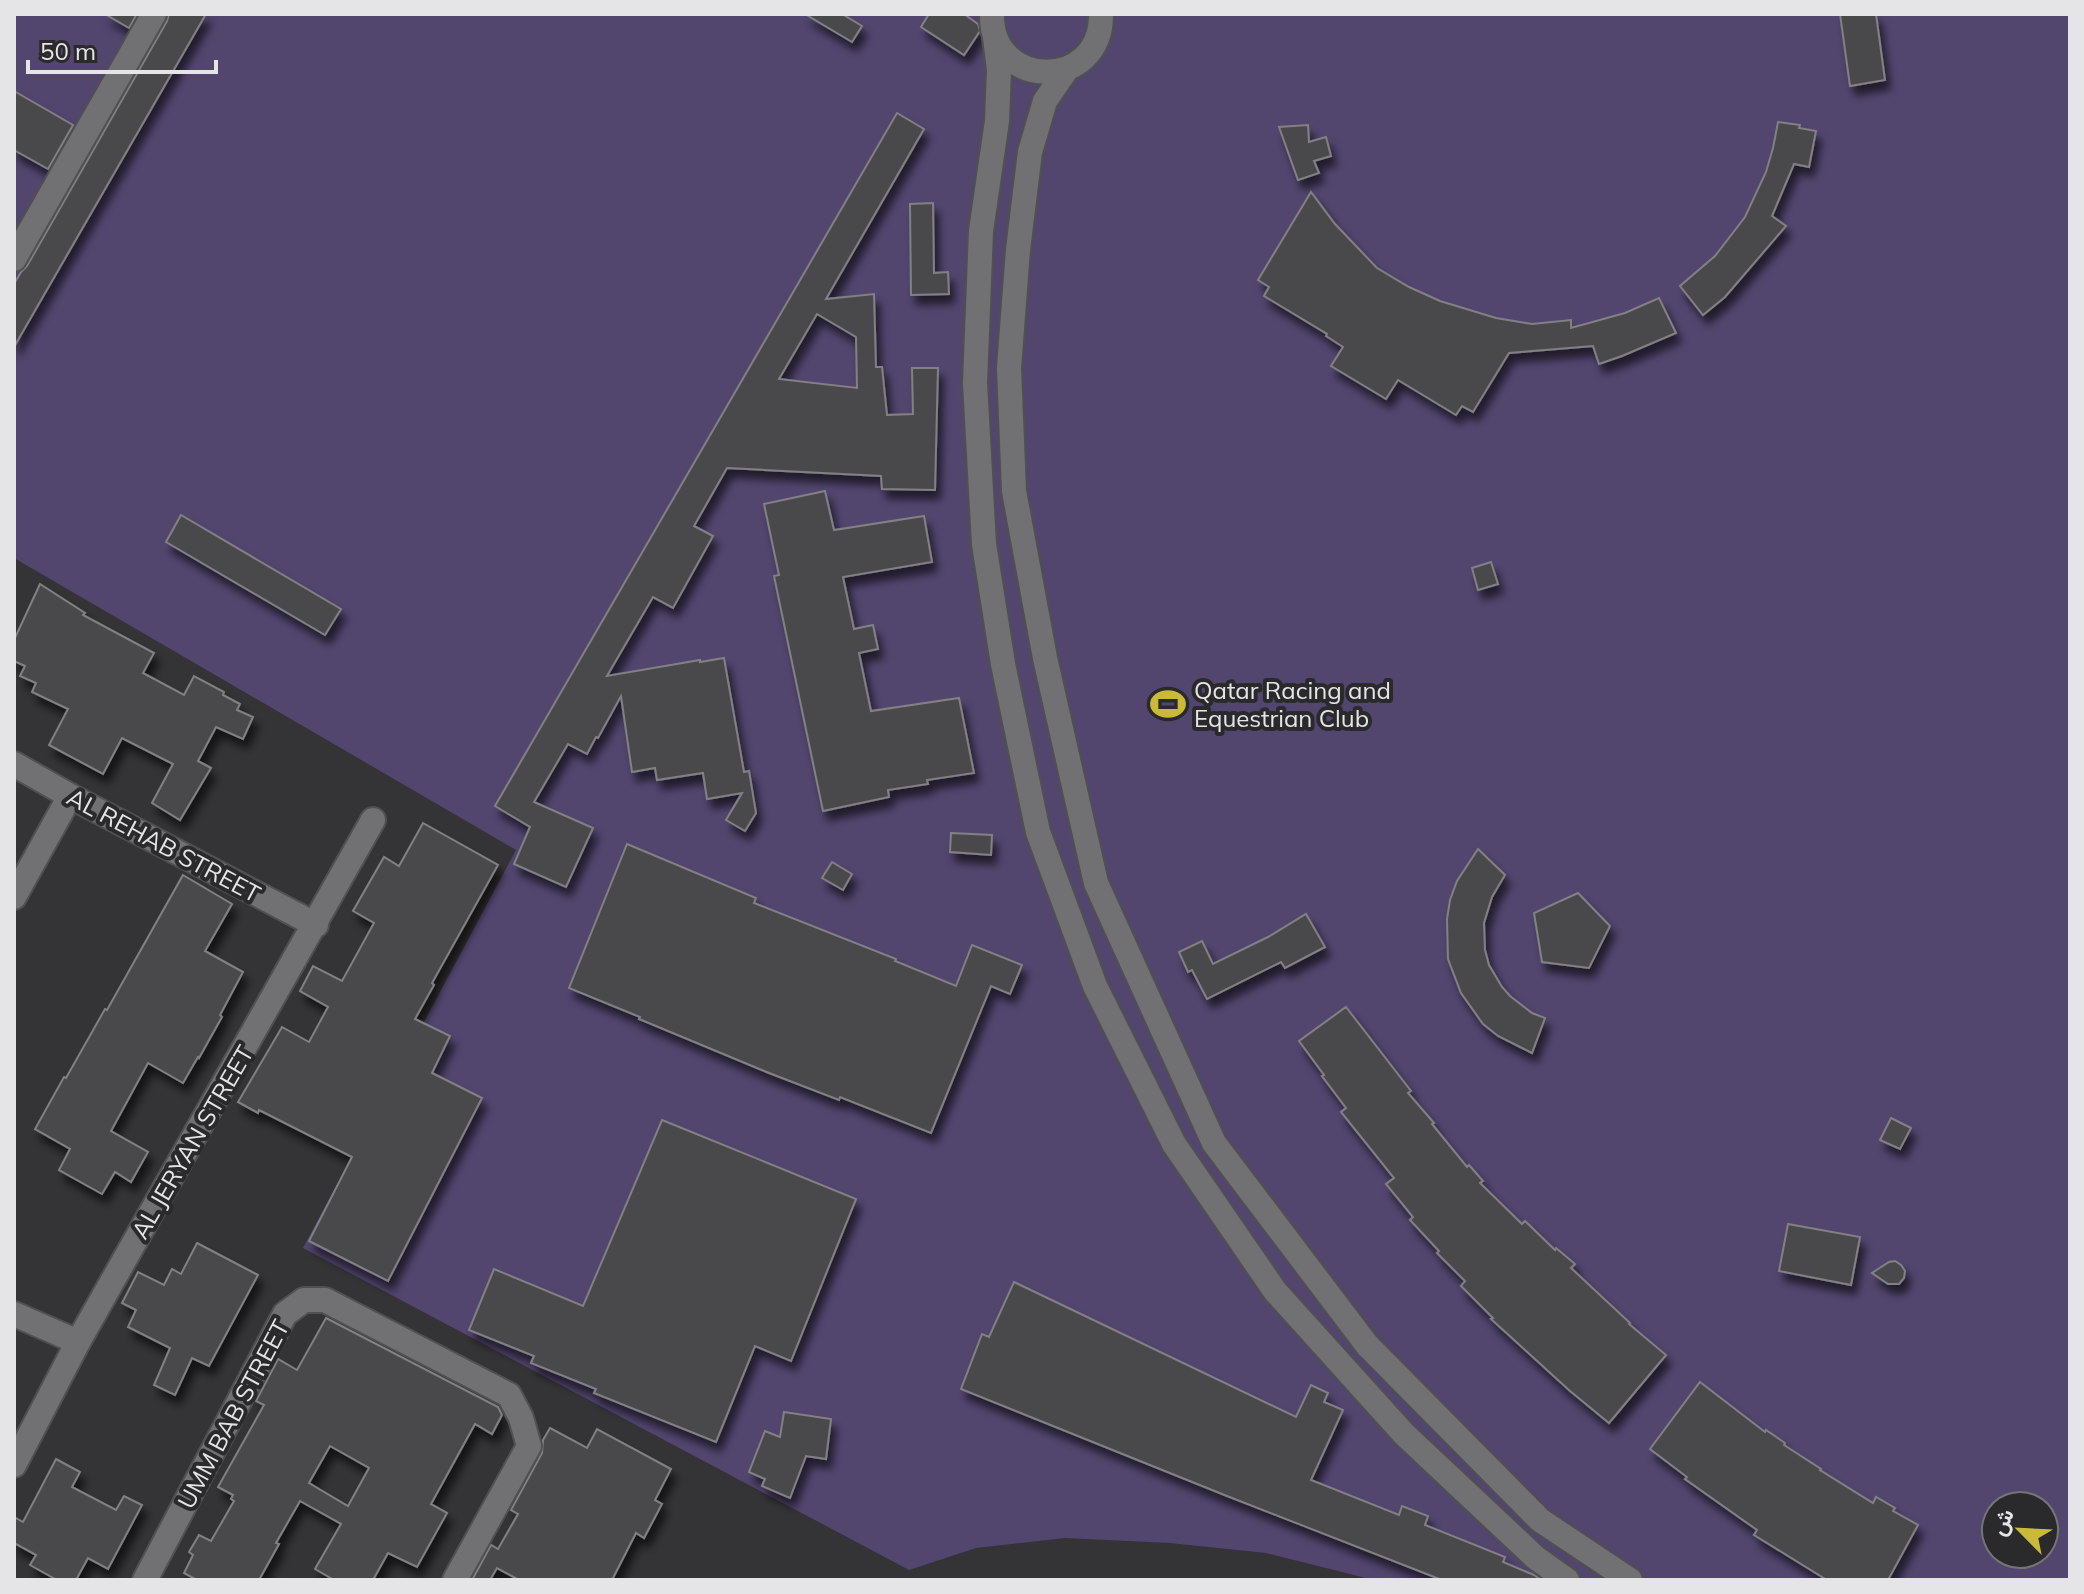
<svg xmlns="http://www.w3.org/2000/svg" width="2084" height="1594" viewBox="0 0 2084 1594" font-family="Mulish,Vazirmatn,sans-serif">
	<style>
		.pitch { fill: #52466f; fill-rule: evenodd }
		.building { fill: #4a494c; stroke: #818083; stroke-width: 2; fill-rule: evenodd; filter: url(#shadow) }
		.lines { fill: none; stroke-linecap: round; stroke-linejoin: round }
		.minor-casing { stroke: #504f51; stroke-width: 28 }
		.minor { stroke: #717173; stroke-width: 24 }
		.labels { text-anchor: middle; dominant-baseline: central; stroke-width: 8; stroke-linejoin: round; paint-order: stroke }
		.poi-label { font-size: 24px; fill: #e5e4e6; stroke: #2a292b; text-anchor: start }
		.street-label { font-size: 24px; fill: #e5e4e6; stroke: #2a292b }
	</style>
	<defs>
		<filter id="shadow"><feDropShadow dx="5" dy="9" stdDeviation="4" flood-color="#0009"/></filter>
	</defs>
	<rect width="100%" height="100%" fill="#343335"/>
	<path class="pitch" d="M 14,14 L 2070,14 L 2070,1580 L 1374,1580 L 1266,1553 L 1170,1543 L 1065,1538 L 976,1548 L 909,1570 L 303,1248 L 516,850 L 14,558 ZM 1996,1506 L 2044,1506 L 2044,1554 L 1996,1554 Z"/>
	<g class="building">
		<path d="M 105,14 L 137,14 L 129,28 Z"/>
		<path d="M 169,14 L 206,14 L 14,347 L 14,284 L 21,272 L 27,266 L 167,21 Z"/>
		<path d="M 805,14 L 842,14 L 862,26 L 852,42 Z"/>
		<path d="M 929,14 L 964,14 L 978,24 L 980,31 L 964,55 L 921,27 Z"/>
		<path d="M 1840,14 L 1876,14 L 1885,80 L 1850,86 Z"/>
		<path d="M 14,91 L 73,125 L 48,169 L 14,150 Z"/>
		<path d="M 897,113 L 924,129 L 826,299 L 874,294 L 876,367 L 882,367 L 887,415 L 913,414 L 912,368 L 938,368 L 935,490 L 882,489 L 881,476 L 727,468 L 694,526 L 713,536 L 673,608 L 653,597 L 607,676 L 700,660 L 700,662 L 724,658 L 744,772 L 749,771 L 756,813 L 745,831 L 726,820 L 742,793 L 707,799 L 703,773 L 657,780 L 655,768 L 632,772 L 621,696 L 598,738 L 596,737 L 587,754 L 568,744 L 534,802 L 593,828 L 566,887 L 514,864 L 530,827 L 495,806 ZM 817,314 L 856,337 L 857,388 L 779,379 Z"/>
		<path d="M 1778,122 L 1800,125 L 1799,128 L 1816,131 L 1809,167 L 1794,164 L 1772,216 L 1786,226 L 1725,297 L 1703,315 L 1680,286 L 1715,256 L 1745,217 L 1766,172 L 1773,148 Z"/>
		<path d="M 1308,125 L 1309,142 L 1326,137 L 1331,156 L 1314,161 L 1319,173 L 1298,180 L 1279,127 Z"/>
		<path d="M 1311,192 L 1335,224 L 1377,268 L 1409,287 L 1440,301 L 1496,318 L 1532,324 L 1571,320 L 1571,328 L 1625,313 L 1659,298 L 1676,333 L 1622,356 L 1599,364 L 1593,346 L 1509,353 L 1473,412 L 1462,406 L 1456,415 L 1398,380 L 1386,399 L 1331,366 L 1343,347 L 1326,336 L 1327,334 L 1264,296 L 1269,287 L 1258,280 Z"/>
		<path d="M 933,203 L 934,273 L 948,272 L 949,294 L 911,295 L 910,204 Z"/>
		<path d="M 825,491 L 834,530 L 924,516 L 932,562 L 843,577 L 854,629 L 873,625 L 878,649 L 859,653 L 871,711 L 959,698 L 974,773 L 927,780 L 928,784 L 888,790 L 889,797 L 823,811 L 774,576 L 779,575 L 764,504 Z"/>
		<path d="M 181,515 L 341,609 L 325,635 L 166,542 Z"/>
		<path d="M 1491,562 L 1498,584 L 1478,590 L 1472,568 Z"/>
		<path d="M 40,584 L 85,613 L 83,615 L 154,653 L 143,673 L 184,695 L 194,676 L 224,692 L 223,695 L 240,704 L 237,710 L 253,717 L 243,739 L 216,727 L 198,761 L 211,768 L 180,820 L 152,803 L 173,764 L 122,738 L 103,774 L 49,745 L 68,709 L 32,692 L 36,683 L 20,676 L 25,666 L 14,661 L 14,640 Z"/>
		<path d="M 423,823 L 498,865 L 432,983 L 434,985 L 415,1019 L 450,1036 L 432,1073 L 482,1098 L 388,1281 L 309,1241 L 352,1157 L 259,1110 L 258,1113 L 238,1102 L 282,1027 L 309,1042 L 328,1007 L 300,991 L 313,966 L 342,981 L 374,923 L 353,911 L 384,857 L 399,866 Z"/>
		<path d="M 951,833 L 992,835 L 991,855 L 950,852 Z"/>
		<path d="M 627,844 L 756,898 L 754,903 L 896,959 L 895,961 L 956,986 L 972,945 L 1022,965 L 1010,994 L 991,986 L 931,1133 L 840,1097 L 839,1100 L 769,1073 L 639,1019 L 640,1017 L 569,988 Z"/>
		<path d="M 1478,849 L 1505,875 L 1492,897 L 1484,923 L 1485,950 L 1489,965 L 1502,987 L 1510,996 L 1532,1013 L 1545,1018 L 1532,1053 L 1498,1036 L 1483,1024 L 1461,993 L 1448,959 L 1447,919 L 1450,900 L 1457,881 Z"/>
		<path d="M 832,862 L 852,874 L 843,890 L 822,878 Z"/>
		<path d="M 183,875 L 232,904 L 205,951 L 243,972 L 220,1015 L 222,1017 L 199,1058 L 198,1057 L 183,1083 L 148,1063 L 111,1131 L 148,1152 L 131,1182 L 115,1172 L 102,1194 L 59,1170 L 70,1149 L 35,1129 L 64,1077 L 66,1078 L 105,1009 L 107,1010 Z"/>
		<path d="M 1578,893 L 1610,926 L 1589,968 L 1542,962 L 1534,913 Z"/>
		<path d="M 1306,914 L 1325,947 L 1285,968 L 1281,962 L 1207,999 L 1192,970 L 1188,972 L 1179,952 L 1202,941 L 1213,964 L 1268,937 Z"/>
		<path d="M 1346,1007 L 1411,1091 L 1408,1093 L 1434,1123 L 1432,1124 L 1467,1167 L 1469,1165 L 1483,1181 L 1480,1183 L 1522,1224 L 1525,1221 L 1555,1250 L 1556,1248 L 1575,1264 L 1571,1268 L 1630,1323 L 1629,1324 L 1666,1355 L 1609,1423 L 1570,1391 L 1491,1319 L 1493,1318 L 1461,1286 L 1465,1281 L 1437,1253 L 1439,1251 L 1410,1220 L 1413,1217 L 1386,1184 L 1394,1178 L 1341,1112 L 1346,1108 L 1322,1076 L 1324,1075 L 1299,1041 Z"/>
		<path d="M 1891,1118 L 1911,1128 L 1900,1149 L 1880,1140 Z"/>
		<path d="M 662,1120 L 856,1199 L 791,1361 L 755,1346 L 716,1442 L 594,1393 L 596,1389 L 531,1363 L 534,1356 L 469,1330 L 494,1269 L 583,1306 Z"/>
		<path d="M 1788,1224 L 1860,1237 L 1851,1285 L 1779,1271 Z"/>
		<path d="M 197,1243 L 258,1275 L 209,1366 L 192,1358 L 175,1395 L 154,1385 L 170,1348 L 128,1327 L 136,1310 L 122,1303 L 138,1272 L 164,1285 L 172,1269 L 181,1274 Z"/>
		<path d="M 1895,1261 L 1901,1265 L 1905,1271 L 1904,1278 L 1899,1284 L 1888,1284 L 1872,1273 L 1889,1262 Z"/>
		<path d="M 1014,1282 L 1296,1417 L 1311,1385 L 1328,1393 L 1324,1402 L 1343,1410 L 1311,1480 L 1399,1515 L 1402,1506 L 1428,1516 L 1425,1525 L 1505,1557 L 1503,1562 L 1534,1575 L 1541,1580 L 1442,1580 L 1227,1496 L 961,1389 L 982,1334 L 989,1337 Z"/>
		<path d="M 326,1318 L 498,1407 L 502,1415 L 492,1434 L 475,1424 L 431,1504 L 447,1513 L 417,1567 L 388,1553 L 373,1580 L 334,1580 L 315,1569 L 341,1524 L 300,1501 L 276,1543 L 279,1544 L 259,1580 L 197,1580 L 184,1573 L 193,1555 L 189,1552 L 199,1535 L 211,1541 L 234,1501 L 231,1499 L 233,1495 L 218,1487 L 264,1405 L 256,1401 L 278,1359 L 297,1370 ZM 330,1446 L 369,1468 L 348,1506 L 309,1483 Z"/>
		<path d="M 1700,1382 L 1765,1432 L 1766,1430 L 1785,1443 L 1784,1445 L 1821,1469 L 1820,1470 L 1873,1503 L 1876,1497 L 1895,1508 L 1893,1511 L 1918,1525 L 1888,1580 L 1827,1580 L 1754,1535 L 1757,1530 L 1685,1479 L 1687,1477 L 1650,1449 Z"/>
		<path d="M 784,1412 L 831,1419 L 826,1459 L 806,1456 L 790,1498 L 762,1486 L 765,1479 L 749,1472 L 765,1431 L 780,1437 Z"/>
		<path d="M 550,1428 L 587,1448 L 597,1429 L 671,1469 L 655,1500 L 662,1504 L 644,1538 L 636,1533 L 612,1580 L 519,1580 L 497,1568 L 490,1580 L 472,1580 L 491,1545 L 498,1549 L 518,1514 L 511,1510 L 542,1453 L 543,1440 Z"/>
		<path d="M 56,1459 L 80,1472 L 72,1487 L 116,1510 L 124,1496 L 142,1505 L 108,1569 L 88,1558 L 76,1580 L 57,1580 L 30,1565 L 36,1555 L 14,1543 L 14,1517 L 23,1522 Z"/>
	</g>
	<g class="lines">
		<g class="minor-casing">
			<g id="minor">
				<path d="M 992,14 C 990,90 1102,92 1101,14"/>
				<path d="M 995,37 L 999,70 L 997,121 L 981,231 L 975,383 L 984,544 L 1003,664 L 1038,832 L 1068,913 L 1095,986 L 1174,1144 L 1275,1291 L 1404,1434 L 1536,1558 L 1567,1580"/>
				<path d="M 1067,69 L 1045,101 L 1030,152 L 1018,250 L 1009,368 L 1014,491 L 1045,658 L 1096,883 L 1214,1143 L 1367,1345 L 1540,1520 L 1630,1580"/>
				<path d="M 14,259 L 154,14"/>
				<path d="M 14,764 L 70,796 L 316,925"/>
				<path d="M 14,897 L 70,796"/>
				<path d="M 14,1314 L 78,1342"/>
				<path d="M 14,1465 L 78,1342 L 373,820"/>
				<path d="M 145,1580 L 285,1314 L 304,1300 L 325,1300 L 509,1395 L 521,1418 L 529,1446 L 455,1580"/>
			</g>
		</g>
		<use href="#minor" class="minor"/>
	</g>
	<defs>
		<g id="stadium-bare" transform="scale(2.76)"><path d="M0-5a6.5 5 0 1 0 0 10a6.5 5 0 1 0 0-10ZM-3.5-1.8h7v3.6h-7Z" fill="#caba3a" stroke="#2a292b" stroke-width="2.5" paint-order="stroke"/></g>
	</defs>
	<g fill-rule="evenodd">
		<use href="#stadium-bare" x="1168" y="704"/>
	</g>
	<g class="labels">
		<g class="poi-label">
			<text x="1194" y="690">Qatar Racing and<tspan x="1194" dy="28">Equestrian Club</tspan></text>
		</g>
		<g class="street-label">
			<text transform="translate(164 845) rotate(28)">AL REHAB STREET</text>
			<text transform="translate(192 1142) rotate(-60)">AL JERYAN STREET</text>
			<text transform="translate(233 1414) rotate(-62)">UMM BAB STREET</text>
		</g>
	</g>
	<rect width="2084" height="1594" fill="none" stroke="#e5e4e6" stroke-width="32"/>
	<g transform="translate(2020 1530) rotate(294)"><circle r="38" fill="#2a292b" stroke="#757476" stroke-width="2"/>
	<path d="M0-6L14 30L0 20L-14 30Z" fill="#caba3a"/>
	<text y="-12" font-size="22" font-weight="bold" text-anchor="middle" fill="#e5e4e6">ش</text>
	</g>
	<path d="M28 60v12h188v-12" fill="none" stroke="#e5e4e6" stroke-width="4"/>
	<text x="40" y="60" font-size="24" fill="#e5e4e6" stroke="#2a292b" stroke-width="6" paint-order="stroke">50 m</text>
</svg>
